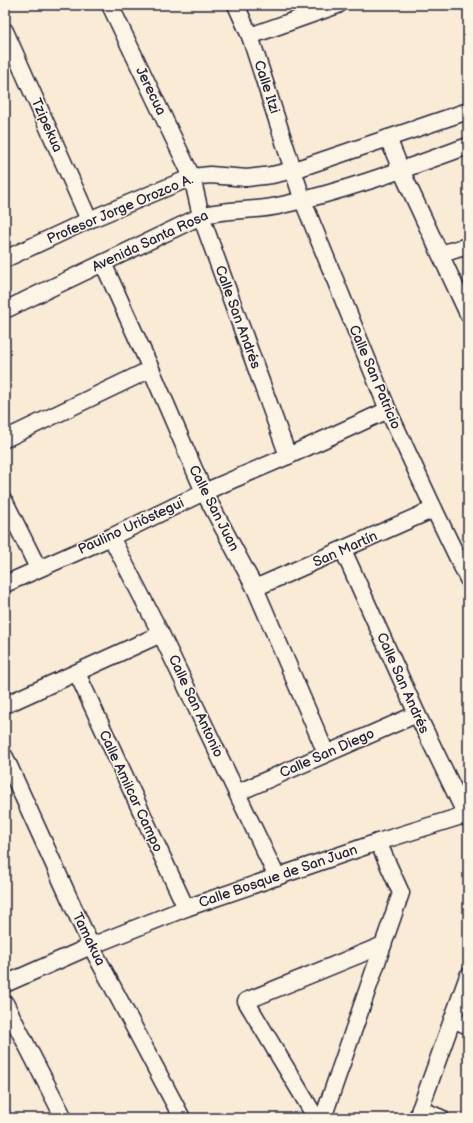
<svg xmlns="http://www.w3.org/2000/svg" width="473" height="1123" viewBox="0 0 473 1123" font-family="'Balsamiq Sans',sans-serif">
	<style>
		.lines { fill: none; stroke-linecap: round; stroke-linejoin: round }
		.street-casing { stroke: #22223b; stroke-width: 19 }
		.street { stroke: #fcf5e5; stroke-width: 16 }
		.labels { text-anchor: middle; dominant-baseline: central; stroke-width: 3; stroke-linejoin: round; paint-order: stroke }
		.street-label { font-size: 14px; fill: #22223b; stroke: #fcf5e5 }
	</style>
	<rect width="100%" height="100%" fill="#faebd7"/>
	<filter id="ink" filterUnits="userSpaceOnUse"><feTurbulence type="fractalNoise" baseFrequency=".025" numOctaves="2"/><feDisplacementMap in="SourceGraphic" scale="8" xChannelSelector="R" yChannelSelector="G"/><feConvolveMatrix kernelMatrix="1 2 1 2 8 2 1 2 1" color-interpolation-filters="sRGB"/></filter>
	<g filter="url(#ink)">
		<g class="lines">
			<g class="street-casing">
				<g id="street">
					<path d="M 110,5 L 192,177 L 201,216 L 288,456"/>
					<path d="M 236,5 L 250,36 L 303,201 L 388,410 L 434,509 L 468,579"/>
					<path d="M 5,31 L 89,220"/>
					<path d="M 250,36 L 338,5"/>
					<path d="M 388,138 L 401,170 L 468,314"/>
					<path d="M 440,254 L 468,246"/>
					<path d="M 5,259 L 89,220 L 192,177 L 210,175 L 247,178 L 272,175 L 294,170 L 468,111"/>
					<path d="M 103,263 L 151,369 L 204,492 L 255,588 L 326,753"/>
					<path d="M 5,310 L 201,216 C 228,208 256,212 282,205 C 346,191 407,168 468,146"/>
					<path d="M 5,439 L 151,369"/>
					<path d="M 5,502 L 38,568"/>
					<path d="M 111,537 L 161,634 L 277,877"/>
					<path d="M 343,550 L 417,714 L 468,819"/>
					<path d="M 5,584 L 111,537 L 204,492 L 288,456 L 388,410"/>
					<path d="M 255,588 L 434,509"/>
					<path d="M 77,673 L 186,908"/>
					<path d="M 5,705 L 161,634"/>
					<path d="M 5,757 L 91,946 L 182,1118"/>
					<path d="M 237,793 L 417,714"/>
					<path d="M 5,984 L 91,946 L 186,908 L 378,842 L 468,814"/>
					<path d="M 5,1003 L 64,1118"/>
					<path d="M 453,1019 L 468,1026"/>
					<path d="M 420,1109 L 441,1118"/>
					<path d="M 316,1118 L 246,1001 L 383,945"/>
					<path d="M 323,1118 L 401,893 L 378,842"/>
					<path d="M 417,1118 L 468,976"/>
				</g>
			</g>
			<use href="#street" class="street"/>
		</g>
	</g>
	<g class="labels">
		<g class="street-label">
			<text transform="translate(267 87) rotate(72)">Calle Itzi</text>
			<text transform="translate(151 91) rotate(64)">Jerecua</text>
			<text transform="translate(47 125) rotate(66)">Tzipekua</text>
			<text transform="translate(120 209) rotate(-23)">Profesor Jorge Orozco A.</text>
			<text transform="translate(150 241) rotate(-25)">Avenida Santa Rosa</text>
			<text transform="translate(238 317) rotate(70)">Calle San Andrés</text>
			<text transform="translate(375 377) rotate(67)">Calle San Patricio</text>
			<text transform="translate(214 508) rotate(63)">Calle San Juan</text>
			<text transform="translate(131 526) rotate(-25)">Paulino Urióstegui</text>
			<text transform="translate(345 549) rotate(-24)">San Martín</text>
			<text transform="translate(403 683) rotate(66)">Calle San Andrés</text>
			<text transform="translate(196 706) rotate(65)">Calle San Antonio</text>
			<text transform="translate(327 753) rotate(-24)">Calle San Diego</text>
			<text transform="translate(131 791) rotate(65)">Calle Amilcar Campo</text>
			<text transform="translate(278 876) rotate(-19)">Calle Bosque de San Juan</text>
			<text transform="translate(89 939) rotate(64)">Tamakua</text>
		</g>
	</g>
	<rect width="473" height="1123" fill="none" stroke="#fcf5e5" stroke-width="20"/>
	<rect x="10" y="10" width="453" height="1103" fill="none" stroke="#22223b" stroke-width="1.5" filter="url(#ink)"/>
</svg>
